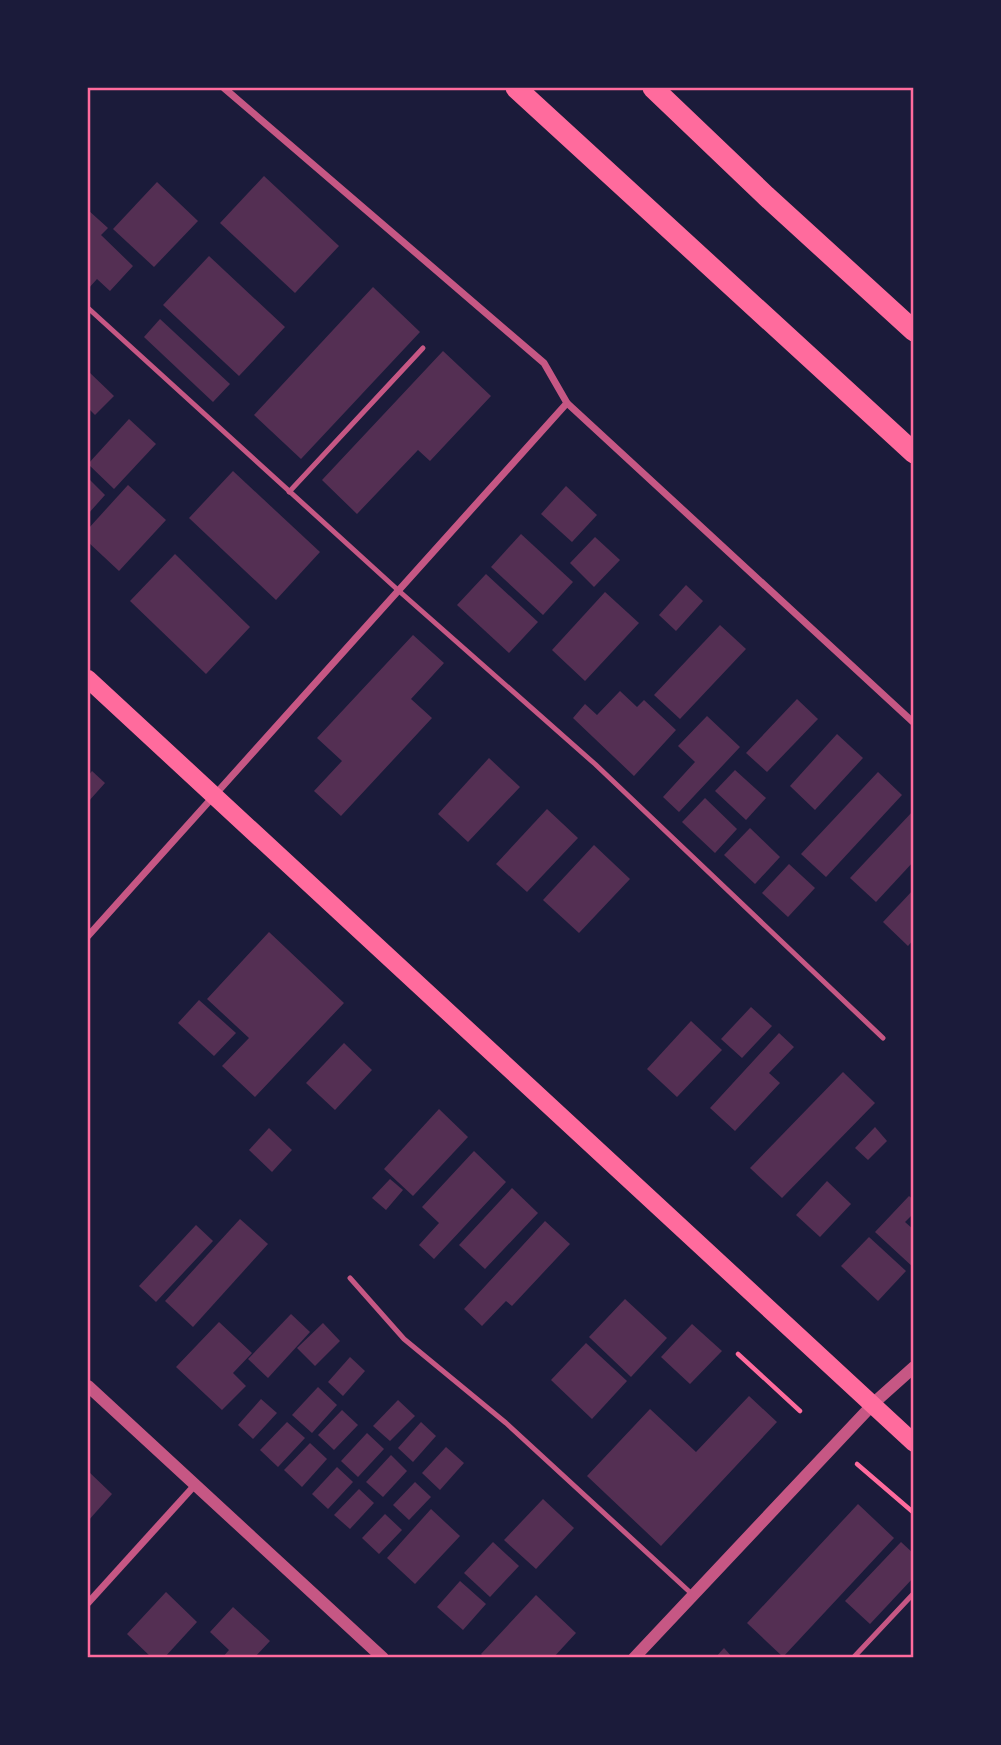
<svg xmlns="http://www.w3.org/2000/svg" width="1001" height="1745" viewBox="0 0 1001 1745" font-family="'Nunito Sans',sans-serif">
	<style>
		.building { fill: #542f53 }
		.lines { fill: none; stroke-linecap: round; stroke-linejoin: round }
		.path { stroke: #ff6b9d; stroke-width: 4.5 }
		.service { stroke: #c65784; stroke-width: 5 }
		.minor { stroke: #c65784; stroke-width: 7 }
		.tertiary { stroke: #c65784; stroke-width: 12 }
		.primary { stroke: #ff6b9d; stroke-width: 18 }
		.motorway { stroke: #ff6b9d; stroke-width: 21 }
		.neatline { fill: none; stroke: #ff6b9d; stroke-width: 2.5 }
	</style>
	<rect width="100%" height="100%" fill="#1b1b3a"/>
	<g class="building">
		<path d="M 264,176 L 339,246 L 295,293 L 220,223 Z"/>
		<path d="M 157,182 L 198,221 L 154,267 L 113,229 Z"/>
		<path d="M 88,210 L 108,228 L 101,235 L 133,266 L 110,291 L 97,279 L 88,289 Z"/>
		<path d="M 209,256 L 285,327 L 239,376 L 163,305 Z"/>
		<path d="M 373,287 L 420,332 L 301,459 L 254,415 Z"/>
		<path d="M 160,319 L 230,384 L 213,402 L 144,337 Z"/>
		<path d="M 443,351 L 491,396 L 430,461 L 418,450 L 357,514 L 322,480 Z"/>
		<path d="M 88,371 L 114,396 L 95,415 L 88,408 Z"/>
		<path d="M 129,419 L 156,444 L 114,489 L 88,464 Z"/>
		<path d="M 233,471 L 320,552 L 276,600 L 189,518 Z"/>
		<path d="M 88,478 L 105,495 L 88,514 Z"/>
		<path d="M 128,485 L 166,520 L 119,571 L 88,542 L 88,529 Z"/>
		<path d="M 566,486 L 597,515 L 572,542 L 541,514 Z"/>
		<path d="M 521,534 L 573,582 L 543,615 L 491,567 Z"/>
		<path d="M 595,537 L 620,560 L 594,587 L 570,563 Z"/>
		<path d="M 175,554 L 250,627 L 206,674 L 130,601 Z"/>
		<path d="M 486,574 L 538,622 L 509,653 L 457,605 Z"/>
		<path d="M 686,585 L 703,601 L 676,631 L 659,615 Z"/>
		<path d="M 605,592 L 639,623 L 585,681 L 552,650 Z"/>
		<path d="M 720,625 L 746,649 L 680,719 L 654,695 Z"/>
		<path d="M 413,635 L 444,663 L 411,699 L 432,718 L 341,816 L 314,791 L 342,761 L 317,738 Z"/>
		<path d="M 620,691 L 637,707 L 644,700 L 676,730 L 634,776 L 573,718 L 585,704 L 597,715 Z"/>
		<path d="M 797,699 L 818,719 L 767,772 L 746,753 Z"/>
		<path d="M 707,716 L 740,747 L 679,812 L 663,797 L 695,762 L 678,746 Z"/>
		<path d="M 837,734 L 863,758 L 815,810 L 790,786 Z"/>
		<path d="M 489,758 L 520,787 L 468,842 L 438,814 Z"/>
		<path d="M 735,770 L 766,798 L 746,820 L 715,791 Z"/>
		<path d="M 92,771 L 105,783 L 88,802 L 88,776 Z"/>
		<path d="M 878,772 L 902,795 L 826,877 L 801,854 Z"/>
		<path d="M 705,798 L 737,829 L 715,853 L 682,822 Z"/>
		<path d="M 547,809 L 578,838 L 527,892 L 496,864 Z"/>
		<path d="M 914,810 L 914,861 L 876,902 L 850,878 Z"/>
		<path d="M 750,828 L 780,857 L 755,884 L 724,855 Z"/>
		<path d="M 594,845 L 630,879 L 579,933 L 543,900 Z"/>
		<path d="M 789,864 L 815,888 L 788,917 L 762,893 Z"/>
		<path d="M 914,889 L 914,939 L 908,946 L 883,922 Z"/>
		<path d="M 269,932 L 344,1003 L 255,1097 L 222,1066 L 249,1038 L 207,999 Z"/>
		<path d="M 199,1000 L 236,1033 L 214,1056 L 178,1023 Z"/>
		<path d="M 751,1007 L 772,1026 L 742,1058 L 721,1039 Z"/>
		<path d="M 691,1021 L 722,1050 L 677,1097 L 647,1069 Z"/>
		<path d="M 779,1033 L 794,1047 L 769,1073 L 780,1083 L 735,1131 L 710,1108 Z"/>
		<path d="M 344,1043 L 372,1070 L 335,1110 L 306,1083 Z"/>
		<path d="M 843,1072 L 875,1103 L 782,1198 L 750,1168 Z"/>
		<path d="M 439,1109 L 468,1137 L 413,1196 L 384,1169 Z"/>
		<path d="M 875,1127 L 887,1141 L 868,1160 L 855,1148 Z"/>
		<path d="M 269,1128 L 292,1150 L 272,1172 L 249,1150 Z"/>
		<path d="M 474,1151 L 506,1182 L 434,1259 L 419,1245 L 439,1223 L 422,1207 Z"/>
		<path d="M 390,1179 L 403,1190 L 386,1210 L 372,1198 Z"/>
		<path d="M 827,1181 L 851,1204 L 820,1237 L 796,1215 Z"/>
		<path d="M 512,1188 L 538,1213 L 485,1269 L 459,1245 Z"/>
		<path d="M 909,1196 L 914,1200 L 914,1213 L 905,1222 L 914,1230 L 914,1268 L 875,1232 Z"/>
		<path d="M 240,1219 L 268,1244 L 193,1327 L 165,1301 Z"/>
		<path d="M 545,1221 L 570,1244 L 512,1306 L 506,1301 L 482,1326 L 464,1309 Z"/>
		<path d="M 196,1225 L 213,1241 L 156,1302 L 139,1286 Z"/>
		<path d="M 869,1237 L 906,1271 L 878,1301 L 841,1266 Z"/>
		<path d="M 625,1299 L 667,1338 L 631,1377 L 589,1337 Z"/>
		<path d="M 291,1314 L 310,1332 L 268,1378 L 248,1359 Z"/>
		<path d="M 219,1322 L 252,1353 L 233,1373 L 246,1386 L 222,1410 L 176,1367 Z"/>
		<path d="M 323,1323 L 340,1341 L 315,1366 L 297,1348 Z"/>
		<path d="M 692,1324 L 722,1351 L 690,1384 L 661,1357 Z"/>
		<path d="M 586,1343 L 627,1381 L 592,1419 L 551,1380 Z"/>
		<path d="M 350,1357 L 365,1371 L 343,1396 L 328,1382 Z"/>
		<path d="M 318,1387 L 337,1405 L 312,1433 L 292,1415 Z"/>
		<path d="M 749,1396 L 777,1422 L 661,1546 L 587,1476 L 650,1409 L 696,1452 Z"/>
		<path d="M 261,1399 L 277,1413 L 253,1439 L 238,1425 Z"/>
		<path d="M 398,1400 L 415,1416 L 390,1441 L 373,1426 Z"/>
		<path d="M 342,1410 L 358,1425 L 334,1450 L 318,1435 Z"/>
		<path d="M 287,1422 L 305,1438 L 278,1467 L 260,1450 Z"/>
		<path d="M 421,1422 L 436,1436 L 413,1462 L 398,1448 Z"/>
		<path d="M 367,1433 L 384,1449 L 358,1477 L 341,1461 Z"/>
		<path d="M 310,1443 L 327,1459 L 302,1487 L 284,1470 Z"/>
		<path d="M 446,1447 L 464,1463 L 440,1490 L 422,1473 Z"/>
		<path d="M 391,1455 L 407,1471 L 383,1497 L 366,1482 Z"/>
		<path d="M 337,1467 L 353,1482 L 328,1509 L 312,1494 Z"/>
		<path d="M 88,1471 L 112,1494 L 88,1521 Z"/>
		<path d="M 415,1482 L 431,1497 L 409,1520 L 393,1505 Z"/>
		<path d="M 359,1489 L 374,1503 L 350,1529 L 334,1515 Z"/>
		<path d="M 543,1499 L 574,1528 L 536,1569 L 504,1540 Z"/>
		<path d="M 858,1504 L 894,1538 L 783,1657 L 747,1623 Z"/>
		<path d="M 431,1509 L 460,1536 L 415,1584 L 387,1558 Z"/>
		<path d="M 385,1514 L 402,1530 L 379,1554 L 362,1538 Z"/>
		<path d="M 493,1542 L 519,1566 L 490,1597 L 464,1573 Z"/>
		<path d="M 901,1542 L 914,1554 L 914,1577 L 870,1624 L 845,1601 Z"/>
		<path d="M 460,1581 L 486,1604 L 463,1630 L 437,1607 Z"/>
		<path d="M 166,1592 L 197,1622 L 164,1658 L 152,1658 L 127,1634 Z"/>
		<path d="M 536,1595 L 576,1633 L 553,1658 L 485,1658 L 481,1654 Z"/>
		<path d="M 233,1607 L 270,1641 L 254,1658 L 222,1658 L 229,1650 L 210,1632 Z"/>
		<path d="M 724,1648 L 733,1658 L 715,1658 Z"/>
	</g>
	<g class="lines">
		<g class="path">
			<path d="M 738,1354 L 800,1411"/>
			<path d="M 857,1464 L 914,1513"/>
		</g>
		<g class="service">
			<path d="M 88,308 L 399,591 L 595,764 L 883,1038"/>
			<path d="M 289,492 L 423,348"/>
			<path d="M 350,1278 L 404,1339 L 506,1423 L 693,1595"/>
			<path d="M 853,1658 L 914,1593"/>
		</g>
		<g class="minor">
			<path d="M 224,88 L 544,363 L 567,403 L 914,723"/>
			<path d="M 88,936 L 567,403"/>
			<path d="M 88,1603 L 195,1485"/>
		</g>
		<g class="tertiary">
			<path d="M 88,1386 L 383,1658"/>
			<path d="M 634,1658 L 876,1401 L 914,1367"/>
		</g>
		<path class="primary" d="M 88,679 L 914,1443"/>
		<g class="motorway">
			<path d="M 516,88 L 914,453"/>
			<path d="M 653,88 L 766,196 L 914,331"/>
		</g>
	</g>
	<rect width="1001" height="1745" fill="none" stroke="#1b1b3a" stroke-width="178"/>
	<rect x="89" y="89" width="823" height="1567" class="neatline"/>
</svg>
